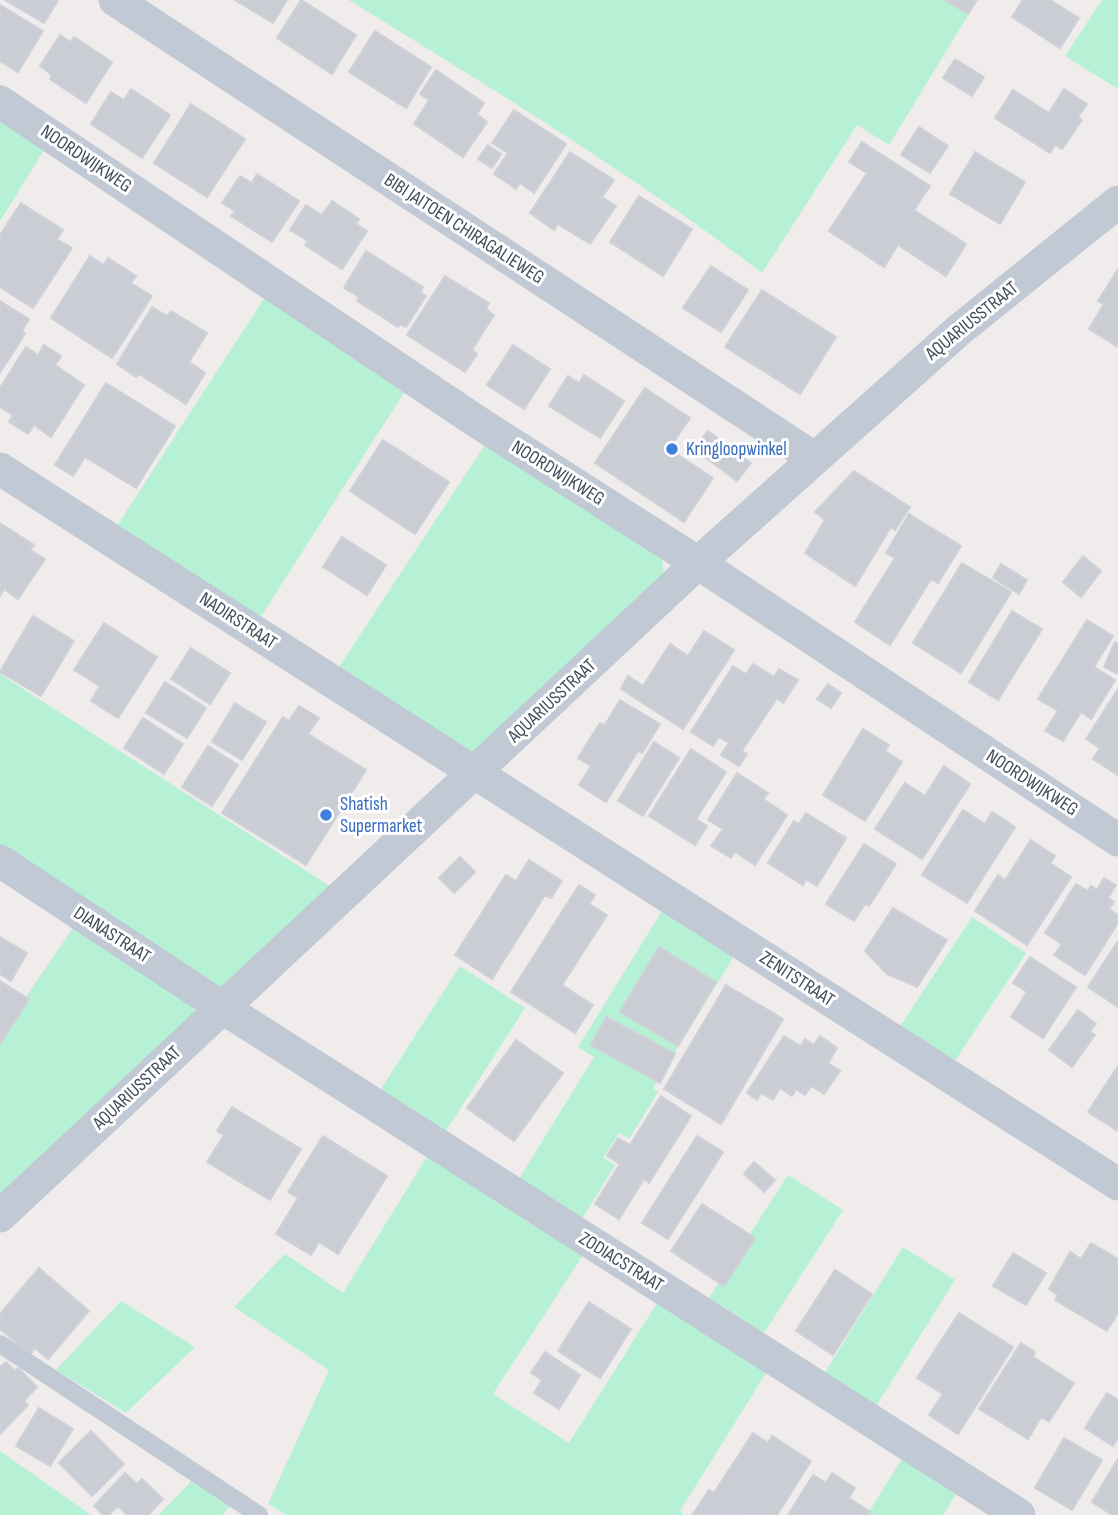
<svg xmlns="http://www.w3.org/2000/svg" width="1118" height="1515" viewBox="0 0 1118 1515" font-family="'Sofia Sans Condensed',sans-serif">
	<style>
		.green { fill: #b6f1d5 }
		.building { fill: #cacdd4; stroke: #cfd1d8; stroke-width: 2 }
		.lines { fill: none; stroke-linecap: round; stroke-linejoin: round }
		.lane { stroke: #c1c9d5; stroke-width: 18 }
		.street { stroke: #c1c9d5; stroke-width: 33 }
		.shop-dot { fill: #3f7fe0; stroke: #fff; stroke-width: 2.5 }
		.labels { text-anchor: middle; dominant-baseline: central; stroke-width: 6; stroke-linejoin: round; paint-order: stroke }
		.street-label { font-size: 19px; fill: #434c5a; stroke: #fff }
		.shop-label { font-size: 19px; fill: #366cbe; stroke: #fff; text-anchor: start }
	</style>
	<rect width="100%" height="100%" fill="#efeceb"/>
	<g class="green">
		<path d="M 349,0 L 962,0 L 973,7 L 889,145 L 857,125 L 762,273 C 631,173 489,87 349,0 Z"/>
		<path d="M 1102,0 L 1118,0 L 1118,89 L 1065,56 Z"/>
		<path d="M 0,117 L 46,147 L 0,221 Z"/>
		<path d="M 265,297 L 407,388 L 258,621 L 115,529 Z"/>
		<path d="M 485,445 L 659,554 L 663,564 L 663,575 L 471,754 L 335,673 Z"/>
		<path d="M 0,674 L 336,890 L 227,986 L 214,986 L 0,850 Z"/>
		<path d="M 667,903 L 739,948 L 653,1088 L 658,1092 L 629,1139 L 619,1133 L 603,1158 L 615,1165 L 580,1222 L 517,1182 L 594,1057 L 578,1047 Z"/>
		<path d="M 972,917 L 1026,953 L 953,1064 L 899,1028 Z"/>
		<path d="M 77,922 L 192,1003 L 195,1012 L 0,1199 L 0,1035 Z"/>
		<path d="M 460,966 L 525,1008 L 442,1137 L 377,1095 Z"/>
		<path d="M 431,1150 L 587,1249 L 493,1394 L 569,1443 L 659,1300 L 769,1368 L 680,1511 L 684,1515 L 287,1515 L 268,1504 L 329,1370 L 234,1307 L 285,1254 L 343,1293 Z"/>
		<path d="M 788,1175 L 843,1210 L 764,1333 L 709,1298 Z"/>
		<path d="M 903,1247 L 955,1280 L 873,1411 L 821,1379 Z"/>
		<path d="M 121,1301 L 195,1347 L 126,1413 L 56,1370 Z"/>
		<path d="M 0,1451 L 91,1515 L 92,1515 L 0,1515 Z"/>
		<path d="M 905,1454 L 960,1488 L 943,1515 L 867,1515 Z"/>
		<path d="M 197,1475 L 237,1500 L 222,1515 L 159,1515 Z"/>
	</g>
	<g class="building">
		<path d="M 5,0 L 58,0 L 44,23 Z"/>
		<path d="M 235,0 L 287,0 L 273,23 Z"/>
		<path d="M 301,0 L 356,35 L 332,74 L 277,38 Z"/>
		<path d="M 945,0 L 977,0 L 968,14 Z"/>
		<path d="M 1023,0 L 1050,0 L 1079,18 L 1060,48 L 1012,17 Z"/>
		<path d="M 0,5 L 43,31 L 18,72 L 0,61 Z"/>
		<path d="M 375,31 L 431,67 L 406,108 L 349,72 Z"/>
		<path d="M 60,35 L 71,42 L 74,37 L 112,62 L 86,103 L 50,79 L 52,75 L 40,66 Z"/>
		<path d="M 955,59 L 984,77 L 972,96 L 943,78 Z"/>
		<path d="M 436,70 L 484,103 L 477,114 L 487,122 L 463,157 L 414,124 L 429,100 L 420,94 Z"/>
		<path d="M 131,89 L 170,115 L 142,158 L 91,124 L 111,92 L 124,100 Z"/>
		<path d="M 1064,89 L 1087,104 L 1078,117 L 1082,120 L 1062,149 L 1055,145 L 1050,153 L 995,118 L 1013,90 L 1049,113 Z"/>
		<path d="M 191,104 L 245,139 L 207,197 L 154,163 Z"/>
		<path d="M 514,110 L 566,144 L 534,193 L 520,183 L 516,189 L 494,174 L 508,153 L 492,143 Z"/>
		<path d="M 919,127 L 948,146 L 930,173 L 901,155 Z"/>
		<path d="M 862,142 L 930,186 L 914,210 L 966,244 L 946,276 L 898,245 L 884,267 L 829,231 L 867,173 L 849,162 Z"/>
		<path d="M 488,145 L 501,154 L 492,168 L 478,159 Z"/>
		<path d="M 570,152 L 614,180 L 602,197 L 616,206 L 590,244 L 558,224 L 554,230 L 530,213 Z"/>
		<path d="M 975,152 L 1025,182 L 1000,224 L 950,194 Z"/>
		<path d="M 257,174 L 299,201 L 272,242 L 231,216 L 235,211 L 222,203 L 240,176 L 252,183 Z"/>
		<path d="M 639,196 L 692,229 L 663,276 L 610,242 Z"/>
		<path d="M 332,201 L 359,219 L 356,224 L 367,231 L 342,269 L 305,245 L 308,241 L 290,230 L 306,205 L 322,215 Z"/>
		<path d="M 21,203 L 63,230 L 57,239 L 72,248 L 33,308 L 0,287 L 0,235 Z"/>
		<path d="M 366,251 L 423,287 L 420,292 L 426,296 L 406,327 L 400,324 L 398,327 L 357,301 L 359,297 L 344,288 Z"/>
		<path d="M 90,256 L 104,265 L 108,258 L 136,276 L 131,283 L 152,296 L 112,358 L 51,318 Z"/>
		<path d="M 711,266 L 748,290 L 721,332 L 683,308 Z"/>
		<path d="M 1118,269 L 1118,347 L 1089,329 L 1104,304 L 1098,301 Z"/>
		<path d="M 445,276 L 489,303 L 486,309 L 494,315 L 472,350 L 477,354 L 465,372 L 407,335 Z"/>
		<path d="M 762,290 L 836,337 L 800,394 L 725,347 Z"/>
		<path d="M 0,301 L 29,319 L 22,331 L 25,334 L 0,373 Z"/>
		<path d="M 152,307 L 167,316 L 171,311 L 207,333 L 189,362 L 205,373 L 186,404 L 139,374 L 136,377 L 117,364 Z"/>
		<path d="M 44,345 L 61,356 L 55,365 L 84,385 L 51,437 L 34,425 L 28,434 L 9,422 L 13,415 L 0,407 L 0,388 L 26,347 L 38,355 Z"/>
		<path d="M 513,345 L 550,369 L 524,409 L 487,385 Z"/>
		<path d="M 584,375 L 624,401 L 600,438 L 549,406 L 568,376 L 579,383 Z"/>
		<path d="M 106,383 L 175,426 L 136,488 L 85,457 L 73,476 L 55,465 Z"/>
		<path d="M 645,388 L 690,418 L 669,449 L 713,478 L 684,522 L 595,463 Z"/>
		<path d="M 708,431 L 751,463 L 737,481 L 694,449 Z"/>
		<path d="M 383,440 L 449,482 L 415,534 L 350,491 Z"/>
		<path d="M 854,471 L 910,507 L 895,530 L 891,527 L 855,586 L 805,553 L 825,520 L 815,512 Z"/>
		<path d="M 909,514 L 961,546 L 938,583 L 931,579 L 890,645 L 855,622 L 895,558 L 886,553 Z"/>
		<path d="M 0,523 L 34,545 L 30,550 L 45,559 L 18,599 L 4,589 L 0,596 Z"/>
		<path d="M 342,537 L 386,565 L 367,595 L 323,567 Z"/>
		<path d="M 1083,556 L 1101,571 L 1081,597 L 1063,582 Z"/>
		<path d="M 962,563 L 1011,592 L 961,673 L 913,643 Z"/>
		<path d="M 1001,564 L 1027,580 L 1019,594 L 993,578 Z"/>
		<path d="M 1012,611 L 1042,629 L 998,700 L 969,682 Z"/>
		<path d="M 33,616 L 74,641 L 41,696 L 0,672 Z"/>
		<path d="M 1087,620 L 1113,636 L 1094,667 L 1115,680 L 1091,719 L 1081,712 L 1063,741 L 1045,731 L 1058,711 L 1038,699 Z"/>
		<path d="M 104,623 L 157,657 L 118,718 L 91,701 L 100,686 L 74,670 Z"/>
		<path d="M 704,631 L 734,650 L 683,729 L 621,689 L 628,676 L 643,686 L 670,644 L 688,656 Z"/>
		<path d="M 1115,642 L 1118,644 L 1118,674 L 1104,667 Z"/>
		<path d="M 191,648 L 230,673 L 210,704 L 171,679 Z"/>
		<path d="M 753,664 L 774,677 L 779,669 L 798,680 L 783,703 L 777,698 L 742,751 L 747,754 L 739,766 L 721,755 L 729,743 L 719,737 L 713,746 L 691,732 L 733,666 L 746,674 Z"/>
		<path d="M 165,682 L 206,708 L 187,738 L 146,713 Z"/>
		<path d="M 828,684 L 841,693 L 831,708 L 817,699 Z"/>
		<path d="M 1118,689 L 1118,775 L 1093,759 L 1100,748 L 1086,739 Z"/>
		<path d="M 620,700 L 660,724 L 642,753 L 638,751 L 606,802 L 579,785 L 591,766 L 578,758 L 600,723 L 605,725 Z"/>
		<path d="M 235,703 L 266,722 L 242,760 L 212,742 Z"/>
		<path d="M 299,706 L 319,718 L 308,734 L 366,770 L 306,865 L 222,813 L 283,717 L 289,721 Z"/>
		<path d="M 143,718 L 183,744 L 164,774 L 124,748 Z"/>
		<path d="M 863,729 L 889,745 L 885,751 L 902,762 L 865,821 L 823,795 Z"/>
		<path d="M 654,742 L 679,758 L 643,816 L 618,801 Z"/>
		<path d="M 208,746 L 238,765 L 212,806 L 182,787 Z"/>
		<path d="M 691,749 L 726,772 L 696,819 L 707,826 L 695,845 L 649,816 Z"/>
		<path d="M 944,766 L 970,784 L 922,859 L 875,829 L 905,783 L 925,796 Z"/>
		<path d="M 737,773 L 768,793 L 763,799 L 787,815 L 755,865 L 735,852 L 731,858 L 711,846 L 723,829 L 708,820 Z"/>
		<path d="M 963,810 L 985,824 L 992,812 L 1015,827 L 967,903 L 922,875 Z"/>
		<path d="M 806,813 L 846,838 L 817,886 L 806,879 L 803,885 L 768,863 L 794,821 L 799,824 Z"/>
		<path d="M 1031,840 L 1055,856 L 1050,863 L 1071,877 L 1027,945 L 975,911 L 998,875 L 1005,880 Z"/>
		<path d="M 864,844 L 896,864 L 869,906 L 865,904 L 854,921 L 826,904 Z"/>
		<path d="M 460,857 L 475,872 L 454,893 L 439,878 Z"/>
		<path d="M 529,860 L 562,881 L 551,898 L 545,895 L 492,979 L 455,955 L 506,875 L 516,881 Z"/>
		<path d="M 1104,878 L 1116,885 L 1108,898 L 1114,902 L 1109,909 L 1118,915 L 1118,923 L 1085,975 L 1054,955 L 1062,944 L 1045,933 L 1076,884 L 1088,891 L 1091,886 L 1097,890 Z"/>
		<path d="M 579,885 L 595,895 L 589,904 L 607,915 L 562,985 L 593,1005 L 575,1033 L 511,992 Z"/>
		<path d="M 893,908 L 947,940 L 917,987 L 887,974 L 865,951 Z"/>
		<path d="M 0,937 L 27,953 L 11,981 L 0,974 Z"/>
		<path d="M 1118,941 L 1118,1007 L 1088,987 Z"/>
		<path d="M 659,947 L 716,982 L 678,1046 L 620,1012 Z"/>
		<path d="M 1030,957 L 1076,987 L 1043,1038 L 1011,1017 L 1027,992 L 1013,983 Z"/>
		<path d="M 0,981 L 29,999 L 0,1044 Z"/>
		<path d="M 726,985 L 783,1019 L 721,1124 L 664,1089 Z"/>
		<path d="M 1078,1010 L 1096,1024 L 1090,1031 L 1095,1035 L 1072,1067 L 1049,1050 Z"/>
		<path d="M 606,1017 L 675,1054 L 660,1083 L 591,1045 Z"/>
		<path d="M 784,1036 L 801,1046 L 805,1039 L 814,1045 L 820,1036 L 837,1048 L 828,1063 L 840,1071 L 824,1094 L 811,1086 L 805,1095 L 796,1089 L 792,1096 L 780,1088 L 773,1100 L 761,1093 L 757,1100 L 747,1093 Z"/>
		<path d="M 516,1040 L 563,1073 L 514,1141 L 467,1108 Z"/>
		<path d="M 1118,1066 L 1118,1131 L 1088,1112 Z"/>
		<path d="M 661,1096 L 691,1116 L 649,1183 L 644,1179 L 619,1219 L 595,1204 L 620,1164 L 607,1156 L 618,1138 L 630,1145 Z"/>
		<path d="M 232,1107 L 301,1149 L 270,1200 L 207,1162 L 224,1135 L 217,1131 Z"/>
		<path d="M 323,1136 L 387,1176 L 338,1254 L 319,1242 L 311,1255 L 276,1234 L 298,1198 L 288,1192 Z"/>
		<path d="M 697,1136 L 723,1152 L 668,1239 L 642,1223 Z"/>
		<path d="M 754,1162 L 775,1180 L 764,1192 L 744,1174 Z"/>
		<path d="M 702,1204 L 755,1238 L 724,1286 L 671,1251 Z"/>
		<path d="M 1091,1243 L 1118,1259 L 1118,1313 L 1107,1331 L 1055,1300 L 1058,1295 L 1049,1289 L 1070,1252 L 1081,1259 Z"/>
		<path d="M 1013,1253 L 1046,1273 L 1026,1305 L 993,1286 Z"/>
		<path d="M 39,1268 L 89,1311 L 48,1359 L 35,1348 L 30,1354 L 0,1329 L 0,1314 Z"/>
		<path d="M 835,1270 L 872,1294 L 833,1355 L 796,1331 Z"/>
		<path d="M 589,1302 L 631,1329 L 600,1378 L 558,1351 Z"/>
		<path d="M 959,1313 L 1013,1347 L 958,1434 L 929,1415 L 943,1394 L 917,1378 Z"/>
		<path d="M 1021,1343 L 1035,1352 L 1033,1357 L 1074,1383 L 1049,1422 L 1041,1417 L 1028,1439 L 979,1409 Z"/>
		<path d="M 545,1352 L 580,1375 L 559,1409 L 534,1393 L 542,1380 L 531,1373 Z"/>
		<path d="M 6,1362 L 15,1371 L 18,1368 L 37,1387 L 24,1401 L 28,1405 L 0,1434 L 0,1367 Z"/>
		<path d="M 1107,1393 L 1118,1400 L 1118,1438 L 1113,1446 L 1085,1428 Z"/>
		<path d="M 39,1408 L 73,1429 L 50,1466 L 16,1446 Z"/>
		<path d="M 91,1431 L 124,1464 L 92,1496 L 59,1463 Z"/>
		<path d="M 753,1433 L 768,1443 L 772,1436 L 811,1461 L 777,1515 L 693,1514 L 709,1490 L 714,1493 Z"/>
		<path d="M 1064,1438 L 1102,1460 L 1072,1510 L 1035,1488 Z"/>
		<path d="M 1118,1459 L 1118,1515 L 1112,1515 L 1092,1502 Z"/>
		<path d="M 125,1473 L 137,1484 L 142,1479 L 163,1499 L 148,1515 L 127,1515 L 118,1506 L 109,1515 L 103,1515 L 94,1506 Z"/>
		<path d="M 832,1473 L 855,1488 L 849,1498 L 870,1512 L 867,1515 L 788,1515 L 813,1475 L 826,1483 Z"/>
	</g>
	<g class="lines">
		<path class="lane" d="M 0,1344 L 259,1515"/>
		<g class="street">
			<path d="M 115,0 L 814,458"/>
			<path d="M 0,102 L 476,421 L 698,563 L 1118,840"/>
			<path d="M 0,469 L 1118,1184"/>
			<path d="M 0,861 L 223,1008 L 1019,1515"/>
			<path d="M 0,1216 L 698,563 L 959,330 L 1118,202"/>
		</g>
	</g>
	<g class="shop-dot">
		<circle cx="672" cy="449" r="7"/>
		<circle cx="326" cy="815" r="7"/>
	</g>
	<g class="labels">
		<g class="street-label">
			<text transform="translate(86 159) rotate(34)">NOORDWIJKWEG</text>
			<text transform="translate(464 229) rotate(33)">BIBI JAITOEN CHIRAGALIEWEG</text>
			<text transform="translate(972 321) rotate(-39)">AQUARIUSSTRAAT</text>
			<text transform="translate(558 473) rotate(32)">NOORDWIJKWEG</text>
			<text transform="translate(238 621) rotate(33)">NADIRSTRAAT</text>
			<text transform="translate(552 701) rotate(-43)">AQUARIUSSTRAAT</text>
			<text transform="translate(1032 783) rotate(33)">NOORDWIJKWEG</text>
			<text transform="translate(112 935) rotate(33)">DIANASTRAAT</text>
			<text transform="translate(797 979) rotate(33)">ZENITSTRAAT</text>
			<text transform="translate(137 1088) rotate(-43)">AQUARIUSSTRAAT</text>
			<text transform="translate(621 1262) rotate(32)">ZODIACSTRAAT</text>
		</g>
		<g class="shop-label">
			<text x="686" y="449">Kringloopwinkel</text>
			<text x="340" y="804">Shatish<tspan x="340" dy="22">Supermarket</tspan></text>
		</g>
	</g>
</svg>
